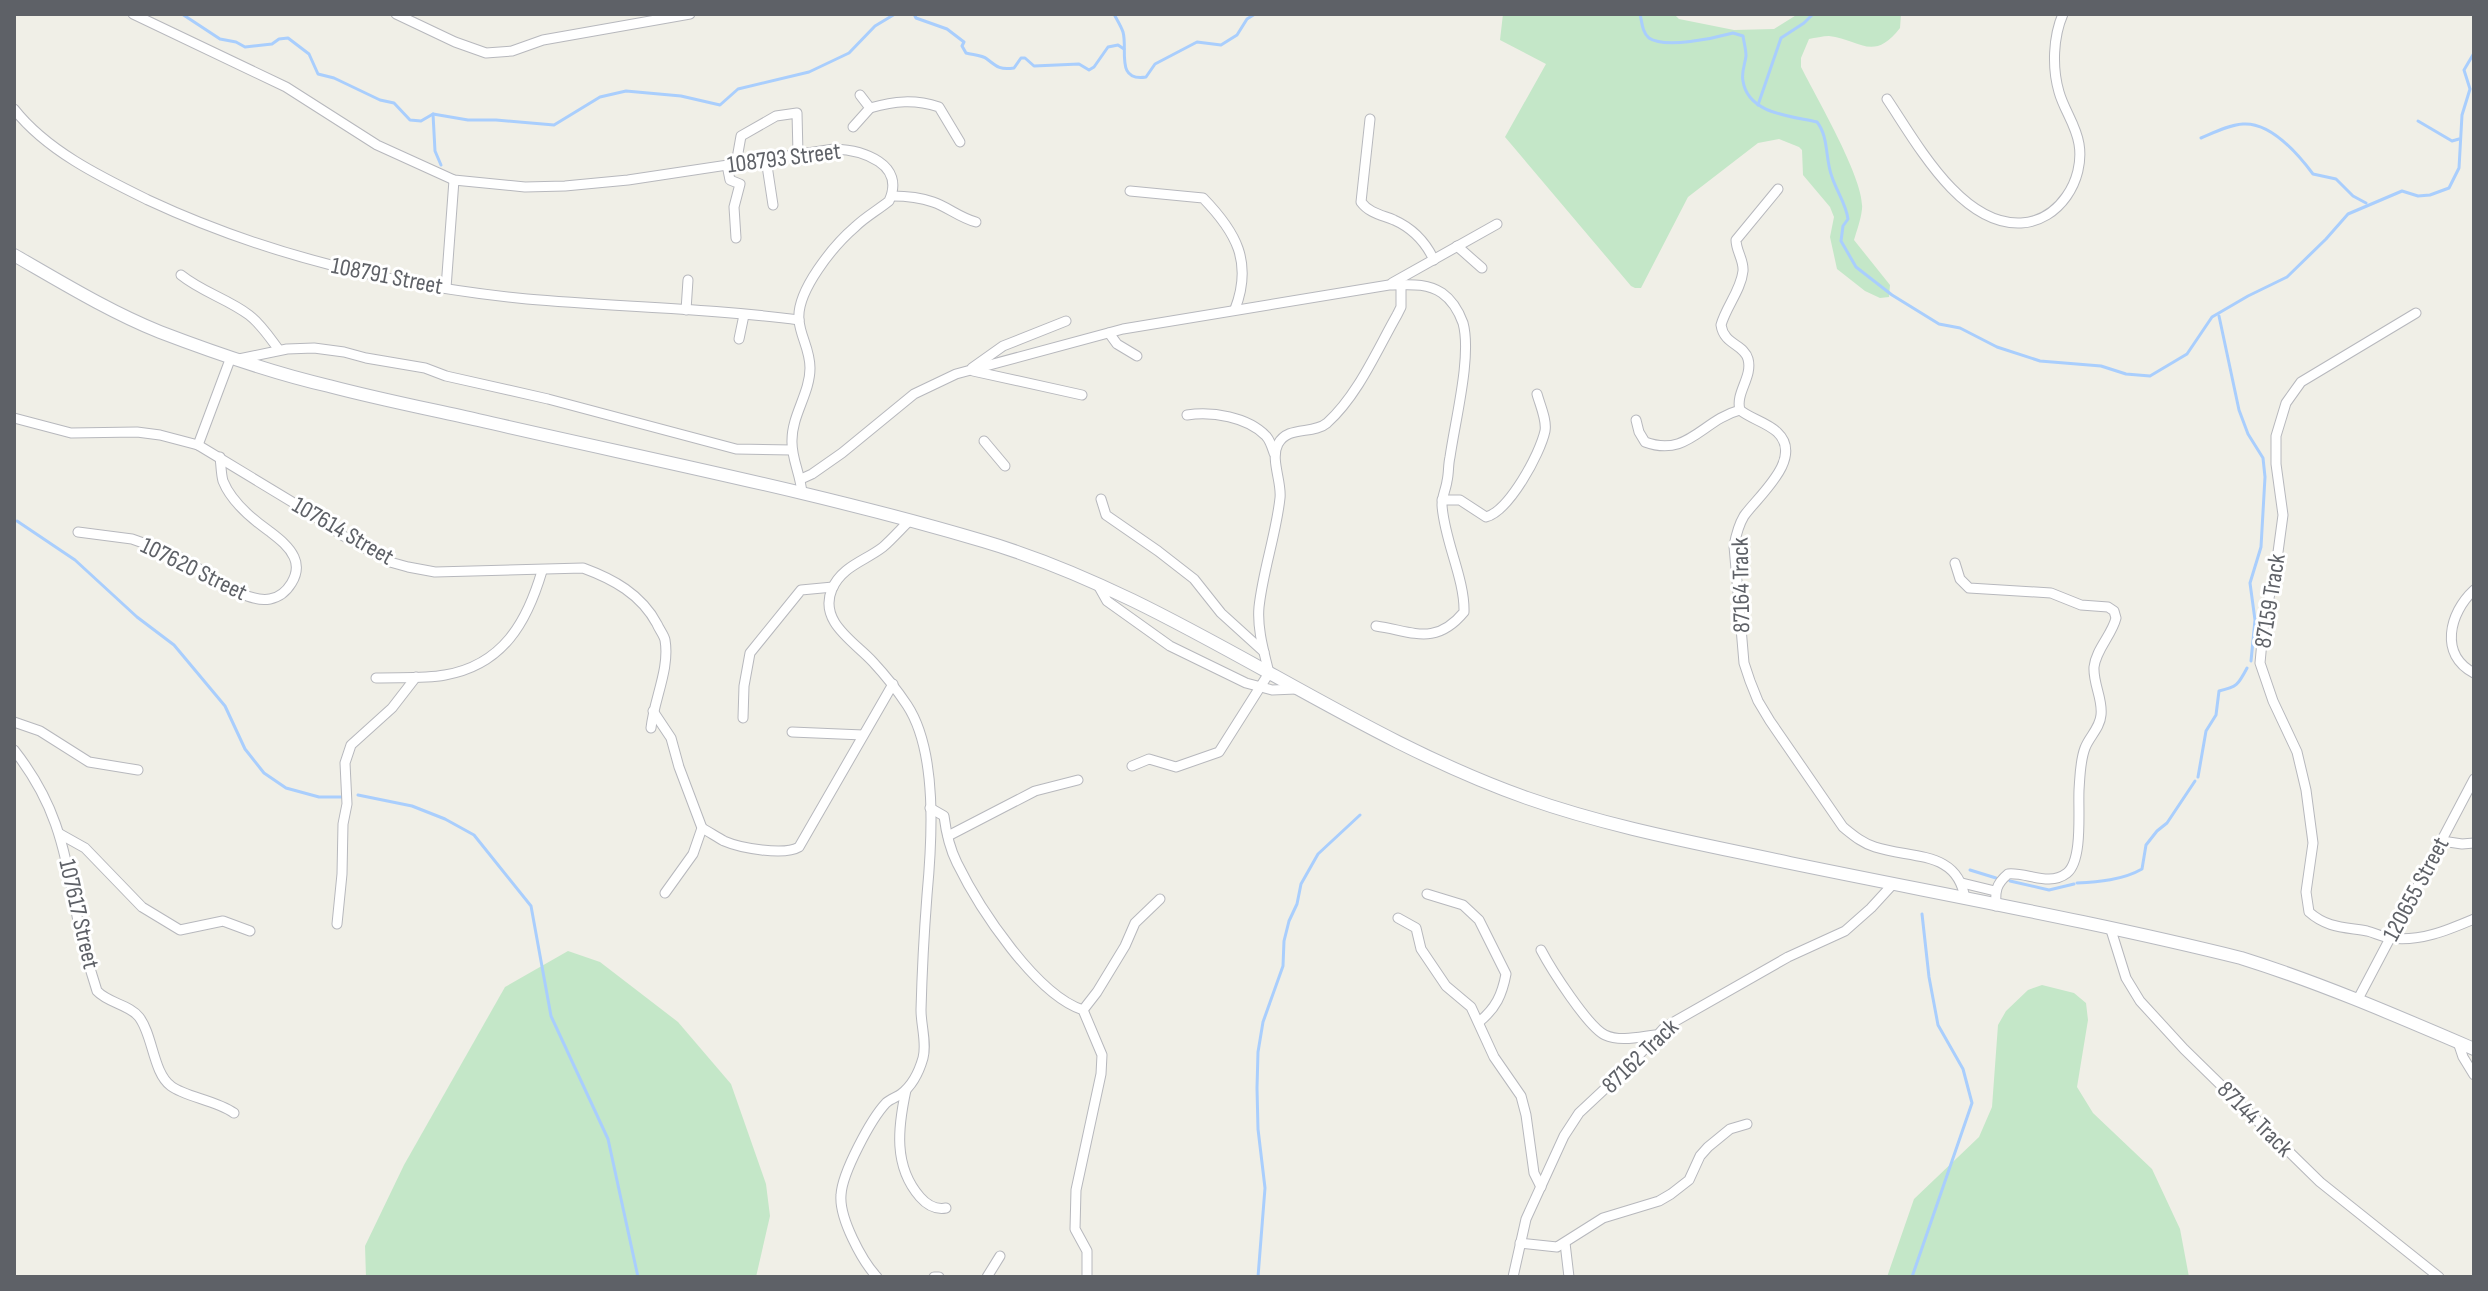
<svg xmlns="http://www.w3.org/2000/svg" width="2488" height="1291" viewBox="0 0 2488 1291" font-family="'Sofia Sans Condensed',sans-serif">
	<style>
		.green { fill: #c4e7c8 }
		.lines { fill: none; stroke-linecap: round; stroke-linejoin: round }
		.stream { stroke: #a9cefd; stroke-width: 3 }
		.street-casing { stroke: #b7b8bd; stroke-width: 11 }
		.secondary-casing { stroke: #b8bac0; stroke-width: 14 }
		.street { stroke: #fff; stroke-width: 9 }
		.secondary { stroke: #fff; stroke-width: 12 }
		.labels { text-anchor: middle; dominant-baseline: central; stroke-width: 6; stroke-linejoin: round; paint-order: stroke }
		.street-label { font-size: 24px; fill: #5e6167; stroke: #fff }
	</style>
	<rect width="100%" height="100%" fill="#f0efe7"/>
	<g class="green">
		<path d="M 1503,14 L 1674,14 L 1679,19 L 1734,30 L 1774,29 L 1798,14 L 1901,14 L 1900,28 C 1873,63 1859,39 1829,36 C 1823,36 1815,38 1809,39 L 1801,58 L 1801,67 C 1816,97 1865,180 1862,209 C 1861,219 1857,230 1854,240 L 1890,285 L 1889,297 L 1880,298 L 1865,291 L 1837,269 L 1830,237 L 1834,217 L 1830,207 L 1803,175 L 1802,150 L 1799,147 L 1779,139 L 1758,143 L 1688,197 L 1641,288 L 1635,288 L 1631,286 L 1505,137 L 1546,64 L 1500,40 Z"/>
		<path d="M 568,951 L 600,962 L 678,1022 L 731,1084 L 766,1184 L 770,1216 L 756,1277 L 366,1277 L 365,1246 L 404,1165 L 505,987 Z"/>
		<path d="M 2042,985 L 2074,993 L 2086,1003 L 2088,1020 L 2077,1087 L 2093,1113 L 2152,1169 L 2180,1229 L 2189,1277 L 1887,1277 L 1914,1199 L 1979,1137 L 1992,1107 L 1998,1025 L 2006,1011 L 2028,990 Z"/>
	</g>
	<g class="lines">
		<g class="stream">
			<path d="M 182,14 L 220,39 L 236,42 L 245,47 L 272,44 L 279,39 L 288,38 L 309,54 L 318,74 L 334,78 L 380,100 L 394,103 L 410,120 L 421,121 L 433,114 L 468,120 L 496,120 L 554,125 L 600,97 L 626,91 L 681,96 L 720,105 L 738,89 L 809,72 L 849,53 L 875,26 L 895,14"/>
			<path d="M 914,14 L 916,18 L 947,29 L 964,42 L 962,46 L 966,53 C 973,55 982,55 987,59 C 997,67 1000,70 1014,68 L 1021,58 L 1025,58 L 1034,66 L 1079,64 L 1089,70 L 1094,67 L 1108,47 L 1118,45 L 1124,49"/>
			<path d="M 1114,14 C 1117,20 1121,26 1123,32 C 1128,49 1115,82 1146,77 L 1155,64 L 1197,42 L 1221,45 L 1237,35 L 1247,19 L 1255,14"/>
			<path d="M 1640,14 C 1642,22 1642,32 1649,38 C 1665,49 1715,38 1733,33 L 1743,36 C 1744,43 1746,49 1746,56 C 1745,64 1741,73 1743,81 C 1748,114 1791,116 1817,122 C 1829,137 1825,159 1832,177 C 1837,192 1846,204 1848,219 L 1843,226 L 1841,241 L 1856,267 L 1892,295 L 1939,324 L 1960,328 L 1997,347 L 2040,361 L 2101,366 L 2126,374 L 2150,376 L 2187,354 L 2212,317 L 2248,296 L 2287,277 L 2326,239 L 2348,214 L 2402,191 L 2418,196 L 2430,195 L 2449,188 L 2459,168 L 2462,115 L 2470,89 L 2464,70 L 2474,53"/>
			<path d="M 1758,105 L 1781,38 L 1804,23 L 1813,14"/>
			<path d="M 433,114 L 435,151 L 441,165"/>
			<path d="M 2418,121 L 2452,141 L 2459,139"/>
			<path d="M 2201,138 C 2215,132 2229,125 2243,124 C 2271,122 2298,154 2313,174 L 2336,179 L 2353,196 L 2366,203"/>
			<path d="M 2219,316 L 2239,410 L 2248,434 L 2263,458 L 2265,477 L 2261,547 L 2250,583 L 2255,620 L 2251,661"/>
			<path d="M 17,521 L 75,560 L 137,617 L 174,645 L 225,706 L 245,749 L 264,773 L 286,788 L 319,797 L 343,797"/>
			<path d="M 2198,777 L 2206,731 L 2216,715 L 2219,691 C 2237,687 2238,685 2247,668"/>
			<path d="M 358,795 L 412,806 L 445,819 L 474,835 L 531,906 L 551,1016 L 608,1139 L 638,1277"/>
			<path d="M 1970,870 L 1996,878"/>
			<path d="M 2010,881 L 2049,890 L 2074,884"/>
			<path d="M 2077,883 C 2098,882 2123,880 2142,869 L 2146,845 L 2157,831 L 2167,823 L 2195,781"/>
			<path d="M 1258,1277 L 1265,1188 L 1258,1129 L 1257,1088 L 1258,1052 L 1263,1022 L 1283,966 L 1284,941 L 1289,921 L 1297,904 L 1301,884 L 1318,854 L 1360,815"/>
			<path d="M 1912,1277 L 1972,1103 L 1963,1069 L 1938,1025 L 1929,977 L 1922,914"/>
		</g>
		<g class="street-casing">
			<g id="street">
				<path d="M 133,14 L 286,87 L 377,145 L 454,180 L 525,187 L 565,186 L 628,180 L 834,149 C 863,150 906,164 889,201 C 878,210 865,217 855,227 C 834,245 796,291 799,320 C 800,336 810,349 810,368 C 810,393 792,415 792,440 C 791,458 801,475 802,494"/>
				<path d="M 396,14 L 455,42 L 486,53 L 512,51 L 543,40 L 690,14"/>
				<path d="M 1887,99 C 1916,142 1961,226 2021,223 C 2059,221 2085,180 2079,144 C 2076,125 2064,110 2059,92 C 2052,68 2053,37 2063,14"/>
				<path d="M 870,108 C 895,101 914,99 939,107 L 960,142"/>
				<path d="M 14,109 C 47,151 101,177 148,200 C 268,256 395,286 527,299 C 618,307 709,308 799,320"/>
				<path d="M 1370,119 L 1361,202 C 1369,213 1382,215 1394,220 C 1412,228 1426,243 1434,260"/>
				<path d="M 853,127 L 870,108 L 860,95"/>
				<path d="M 766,159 L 773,205"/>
				<path d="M 736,164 L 741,136 L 776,116 L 797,113 L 798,154"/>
				<path d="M 727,165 L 730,180 L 740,184 L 734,207 L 736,238"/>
				<path d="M 1778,189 L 1736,240 C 1736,251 1744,260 1743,271 C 1741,290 1726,307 1721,325 C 1724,345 1744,344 1748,359 C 1753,377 1735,393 1740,410 C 1751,419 1766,422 1777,432 C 1805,458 1758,496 1744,516 C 1738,526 1736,535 1734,546 L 1744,663 L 1750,681 L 1758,701 L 1770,721 L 1843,827 C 1853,835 1862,843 1875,847 C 1912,859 1958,850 1965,899"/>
				<path d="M 1130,191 L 1203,198 C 1236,232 1253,262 1235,309"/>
				<path d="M 892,196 C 906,196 919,197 933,202 C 948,207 960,218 976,222"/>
				<path d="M 1457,246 L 1482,268"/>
				<path d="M 181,275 C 202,292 228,299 249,315 C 261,324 270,338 279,350"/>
				<path d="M 1392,283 L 1497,224"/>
				<path d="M 446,288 L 454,180"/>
				<path d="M 686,310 L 688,280"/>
				<path d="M 2416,313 L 2301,382 L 2286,403 L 2276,436 L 2276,464 L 2283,515 L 2276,567 L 2264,620 L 2260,663 L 2273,701 L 2297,752 L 2306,790 L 2313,843 L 2306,892 L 2309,912 C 2327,928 2344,927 2367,931 C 2375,933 2382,937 2390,938 C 2420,942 2448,930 2474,919"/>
				<path d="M 1109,333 L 1117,344 L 1137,356"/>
				<path d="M 739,339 L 744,315"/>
				<path d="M 239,359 L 287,349 L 314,348 L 344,352 L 366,358 L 425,368 L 446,376 L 548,399 L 736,449 L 792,450"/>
				<path d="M 972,368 L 1003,346 L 1066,321"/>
				<path d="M 973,371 L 1082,395"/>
				<path d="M 1187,415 C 1212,411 1248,417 1266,436 C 1270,440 1272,447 1274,453"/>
				<path d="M 14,418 L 71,433 L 137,432 L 160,435 L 198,445 L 312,514 L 340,534 L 390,562 L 408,567 L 435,572 L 583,568 C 613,579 641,594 657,624 C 659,629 664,635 665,640 C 670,669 654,699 651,728"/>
				<path d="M 1636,420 L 1639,432 L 1645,442 C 1688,458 1702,420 1740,410"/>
				<path d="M 984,441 L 1005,466"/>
				<path d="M 198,445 L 231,357"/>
				<path d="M 801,479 L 812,474 L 842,453 L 914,394 L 956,374 L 1123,329 L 1389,285 C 1407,285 1426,282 1442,293 C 1452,300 1459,312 1463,323 C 1472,356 1455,421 1450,457 C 1448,465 1449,473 1447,481 C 1446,489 1442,496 1442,505 C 1444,540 1465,579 1464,612 C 1435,647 1412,631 1376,626"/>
				<path d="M 1101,499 L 1106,515 L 1158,551 L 1194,579 L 1221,613 L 1264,652"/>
				<path d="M 1442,500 L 1460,500 L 1486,517 C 1509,511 1540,454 1545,431 C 1547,420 1540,405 1537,394"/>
				<path d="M 78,532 L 132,539 L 174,554 L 240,593 C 249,597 259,601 270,599 C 287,596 302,574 294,557 C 289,546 278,538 269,531 C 252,519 231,501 223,481 C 221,474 221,464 220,457"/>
				<path d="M 1955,563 L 1960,579 L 1969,588 L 2051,593 L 2081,605 L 2108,607 L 2114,611 L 2116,618 C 2112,635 2096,649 2094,667 C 2093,684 2103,699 2101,715 C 2100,728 2089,737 2085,748 C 2080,761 2080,776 2079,790 C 2078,810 2083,860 2067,873 C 2049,887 2027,872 2008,874 C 1996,884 1995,891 1996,906"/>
				<path d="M 1098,585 L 1107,601 L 1170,646 L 1246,683 L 1272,690 L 1296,689"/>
				<path d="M 2474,590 C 2449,613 2439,655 2474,673"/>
				<path d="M 376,678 C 399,677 423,679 445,675 C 503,665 527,622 542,571"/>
				<path d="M 653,711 L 671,738 L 679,767 L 702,828 L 693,854 L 665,893"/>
				<path d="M 743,718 L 744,686 L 750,653 L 801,590 L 833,587"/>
				<path d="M 14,722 L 40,731 L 89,762 L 138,770"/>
				<path d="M 792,732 L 863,735"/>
				<path d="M 14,750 C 62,811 65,858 80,931 C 84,951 91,971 97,991 C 108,1003 130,1005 139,1017 C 153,1035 153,1073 171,1086 C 185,1097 216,1100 234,1113"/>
				<path d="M 1132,766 L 1149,759 L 1176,767 L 1219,752 L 1269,673 C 1264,652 1257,629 1259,607 C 1263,570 1276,535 1280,498 C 1282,482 1270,459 1278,444 C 1288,425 1313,435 1327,423 C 1358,395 1377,350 1397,315 L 1401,307 L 1401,285"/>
				<path d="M 930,808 L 944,816 C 946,832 950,849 957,863 C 979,908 1036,995 1083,1010 L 1102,1055 L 1101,1074 L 1076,1190 L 1075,1229 L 1087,1251 L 1087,1277"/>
				<path d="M 702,828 C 709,832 717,837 724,841 C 740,848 784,856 799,847 L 893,684"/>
				<path d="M 60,834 L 85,848 L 142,907 L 180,930 L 223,921 L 250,931"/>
				<path d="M 948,836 L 1035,791 L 1078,780"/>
				<path d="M 2442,841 L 2462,844 L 2474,843"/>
				<path d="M 1962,883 L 1995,891"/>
				<path d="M 1427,894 L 1463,905 L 1479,920 L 1506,974 C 1502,995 1496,1008 1479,1022"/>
				<path d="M 1398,918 L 1416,928 L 1421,949 L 1446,986 L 1471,1007 L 1494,1057 L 1521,1096 L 1526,1115 L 1534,1173 L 1541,1187"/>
				<path d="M 337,924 L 342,874 L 343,824 L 347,804 L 345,763 L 351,745 L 392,708 L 416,677"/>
				<path d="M 2111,930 L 2126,978 L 2140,1001 L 2184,1049 L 2320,1182 L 2439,1277"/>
				<path d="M 1541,950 C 1551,969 1588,1027 1605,1035 C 1620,1042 1639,1037 1655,1035"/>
				<path d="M 2358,999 L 2474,779"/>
				<path d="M 1083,1010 L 1097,992 L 1125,946 L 1135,923 L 1160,899"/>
				<path d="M 2458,1042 L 2463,1057 L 2474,1075"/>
				<path d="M 906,1090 C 898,1127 893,1166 920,1197 C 927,1205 935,1210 946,1208"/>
				<path d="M 1520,1243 L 1557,1247 L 1603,1218 L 1659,1201 L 1671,1194 L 1689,1180 L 1700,1156 L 1708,1147 L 1730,1129 L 1747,1124"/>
				<path d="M 1565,1243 L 1569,1277"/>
				<path d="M 877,1277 C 862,1261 839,1218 841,1195 C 842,1173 871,1119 886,1103 C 890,1099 897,1097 901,1094 C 913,1085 919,1072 923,1058 C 927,1043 921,1026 921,1010 C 922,972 924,934 927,895 C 932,841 938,752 907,705 C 897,690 886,676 873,662 C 855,642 818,622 832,589 C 842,566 865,561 883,547 C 892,539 900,530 909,521"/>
				<path d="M 934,1277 L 939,1277"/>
				<path d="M 987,1277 L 1000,1256"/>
				<path d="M 1513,1277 L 1526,1219 L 1564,1136 L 1579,1113 L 1626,1069 L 1665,1027 L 1788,957 L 1845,931 L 1871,908 L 1893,884"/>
			</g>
		</g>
		<g class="secondary-casing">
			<path id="secondary" d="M 14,255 C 61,282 110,312 160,332 C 215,353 272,373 329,386 C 378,399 429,409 478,420 C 647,459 818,492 983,541 C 1177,598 1337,731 1527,798 C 1612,828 1702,844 1790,863 C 1940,894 2092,921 2241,958 C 2321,983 2397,1016 2474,1049"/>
		</g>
		<use href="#street" class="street"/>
		<use href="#secondary" class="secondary"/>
	</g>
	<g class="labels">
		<g class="street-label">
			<text transform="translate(784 158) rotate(-7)">108793 Street</text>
			<text transform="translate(387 276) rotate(11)">108791 Street</text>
			<text transform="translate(343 531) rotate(30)">107614 Street</text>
			<text transform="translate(194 569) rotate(26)">107620 Street</text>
			<text transform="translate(1741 585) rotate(-91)">87164 Track</text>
			<text transform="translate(2270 601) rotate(-81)">87159 Track</text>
			<text transform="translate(2416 889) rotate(-62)">120655 Street</text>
			<text transform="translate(79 914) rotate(77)">107617 Street</text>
			<text transform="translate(1640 1056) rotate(-44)">87162 Track</text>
			<text transform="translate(2255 1119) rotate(45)">87144 Track</text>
		</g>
	</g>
	<rect width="2488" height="1291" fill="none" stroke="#5e6167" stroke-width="32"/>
</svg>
